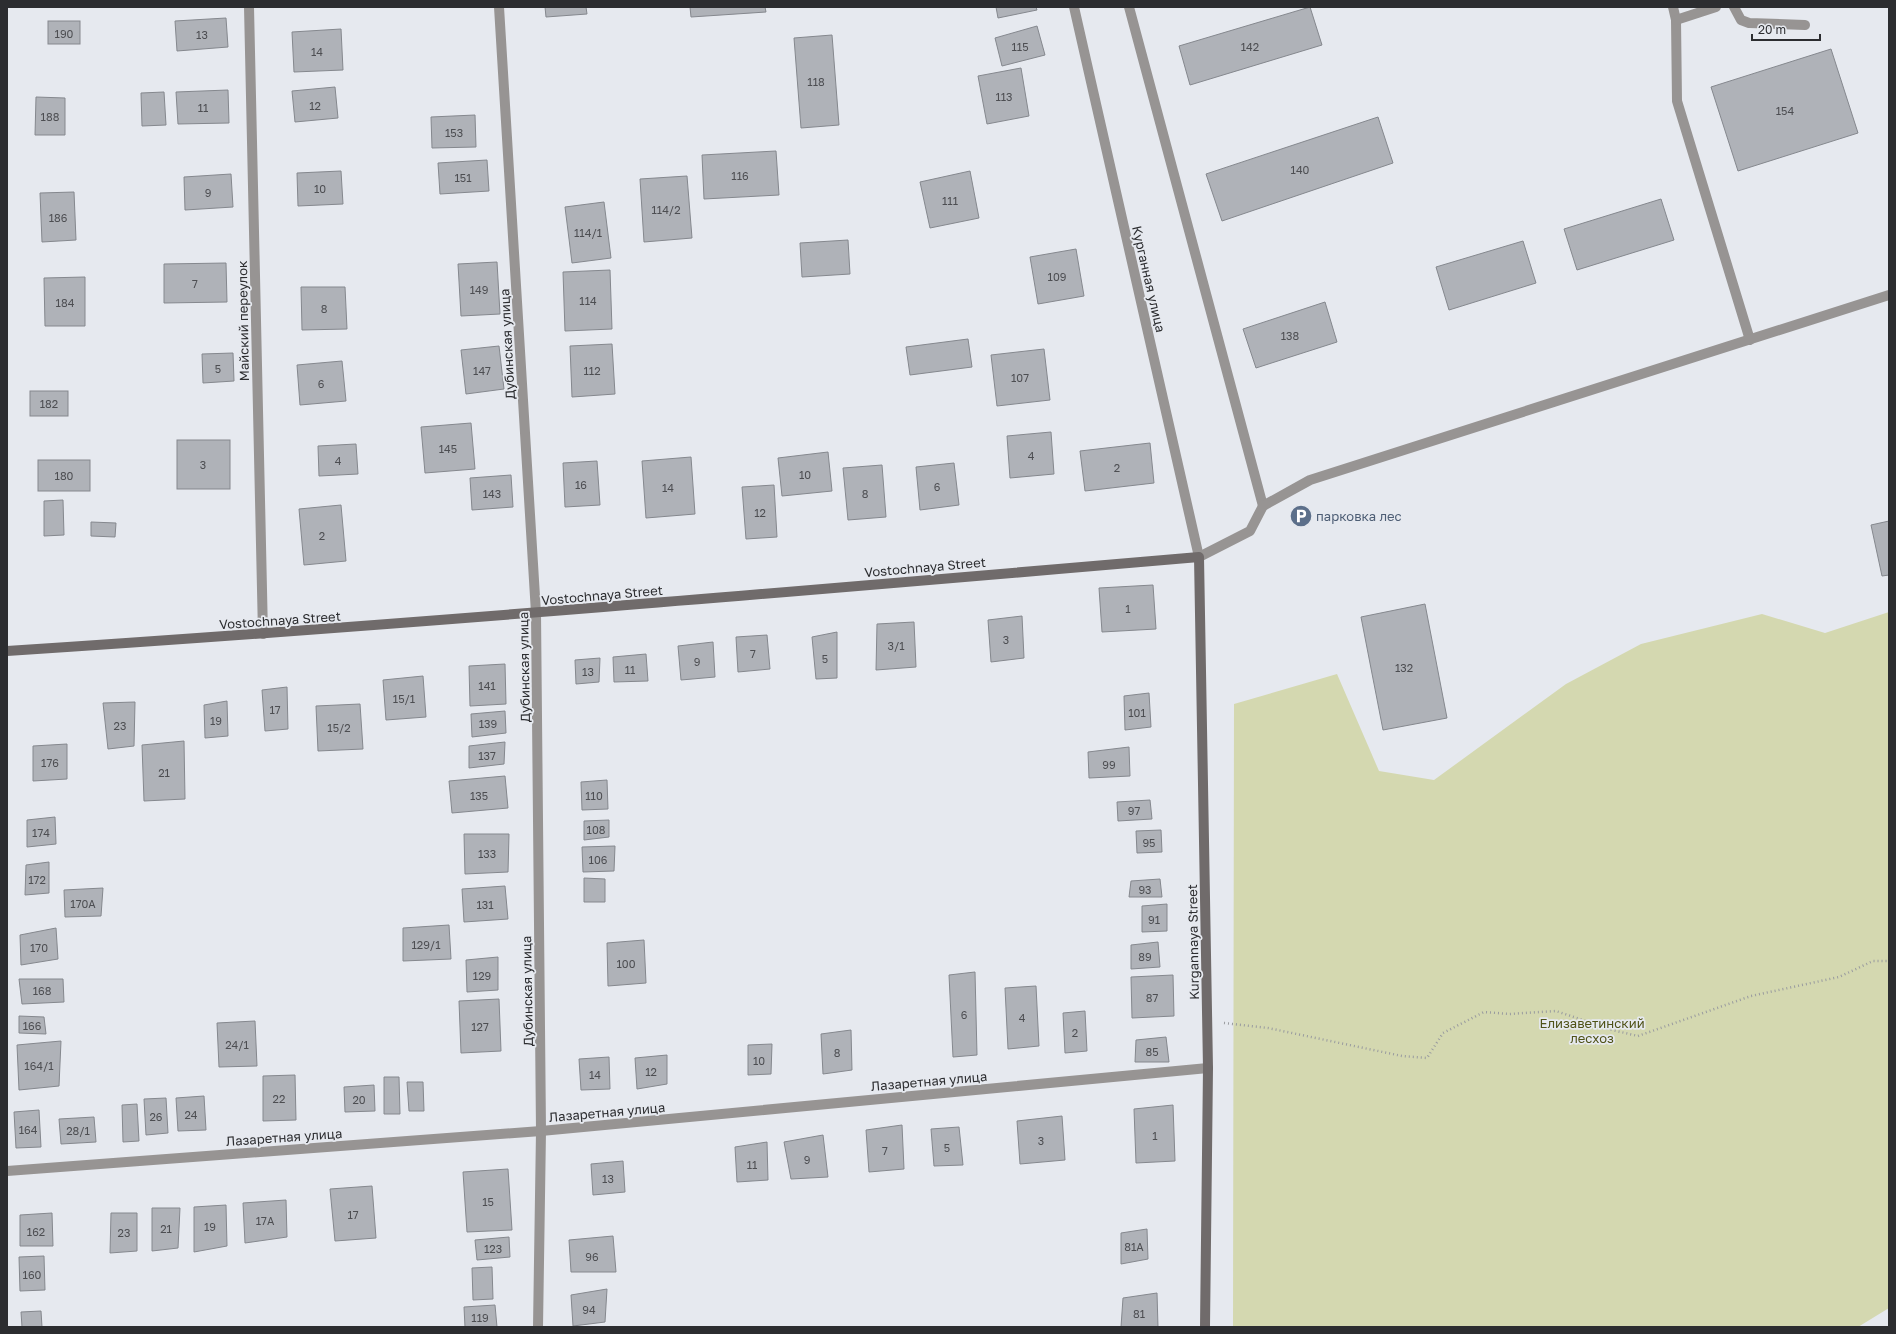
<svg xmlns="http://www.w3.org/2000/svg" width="1896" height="1334" viewBox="0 0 1896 1334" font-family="'Golos Text',sans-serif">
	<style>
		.green { fill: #d4d8b0 }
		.building { fill: #afb2b8; stroke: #85888e }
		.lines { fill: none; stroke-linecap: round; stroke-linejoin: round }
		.path { stroke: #999b9f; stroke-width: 2.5; stroke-dasharray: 1 3; stroke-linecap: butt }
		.lane { stroke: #979493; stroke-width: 10 }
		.street { stroke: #979493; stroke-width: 10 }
		.secondary { stroke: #706b6b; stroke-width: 10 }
		.labels { text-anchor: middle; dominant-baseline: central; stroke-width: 3.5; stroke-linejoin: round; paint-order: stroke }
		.number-label { font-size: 11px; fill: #4d4e52 }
		.street-label { font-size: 13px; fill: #2c2d30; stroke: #e6e9ef }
		.service-label { font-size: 13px; fill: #4e5e75; stroke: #e6e9ef; text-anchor: start }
		.park-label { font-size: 13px; fill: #4f5217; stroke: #e6e9ef }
	</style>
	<rect width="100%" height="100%" fill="#e6e9ef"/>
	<path class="green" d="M 1889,612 L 1889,1308 L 1858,1327 L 1233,1327 L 1234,704 L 1337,674 L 1379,771 L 1434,780 L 1566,684 L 1641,644 L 1762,614 L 1825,633 Z"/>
	<g class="building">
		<path d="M 545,7 L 586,7 L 587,14 L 546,17 Z"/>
		<path d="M 690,7 L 765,7 L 766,12 L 691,17 Z"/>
		<path d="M 996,7 L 1036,7 L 1037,10 L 998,18 Z"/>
		<path d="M 1310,7 L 1322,45 L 1190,85 L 1179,46 Z"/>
		<path d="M 226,18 L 228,47 L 177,51 L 175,21 Z"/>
		<rect x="48" y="21" width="32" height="23"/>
		<path d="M 1037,26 L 1045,55 L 1002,66 L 995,38 Z"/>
		<path d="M 341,29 L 343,70 L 294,72 L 292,32 Z"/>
		<path d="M 832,35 L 839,125 L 801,128 L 794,38 Z"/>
		<path d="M 1831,49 L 1858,133 L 1738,171 L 1711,87 Z"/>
		<path d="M 1021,68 L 1029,116 L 987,124 L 978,76 Z"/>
		<path d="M 335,87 L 338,118 L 295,122 L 292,91 Z"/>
		<path d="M 228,90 L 229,123 L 178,124 L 176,92 Z"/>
		<path d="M 164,92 L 166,125 L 142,126 L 141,93 Z"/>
		<path d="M 36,97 L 65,98 L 65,135 L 35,135 Z"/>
		<path d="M 475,115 L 476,147 L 432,148 L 431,117 Z"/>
		<path d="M 1378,117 L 1393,163 L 1222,221 L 1206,174 Z"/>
		<path d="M 776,151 L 779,195 L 704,199 L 702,155 Z"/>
		<path d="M 487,160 L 489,191 L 440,194 L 438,163 Z"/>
		<path d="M 341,171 L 343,204 L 298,206 L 297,173 Z"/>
		<path d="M 970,171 L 979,218 L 930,228 L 920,182 Z"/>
		<path d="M 231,174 L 233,207 L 185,210 L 184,177 Z"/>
		<path d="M 687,176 L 692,238 L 644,242 L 640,179 Z"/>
		<path d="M 74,192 L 76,240 L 42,242 L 40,193 Z"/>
		<path d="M 1661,199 L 1674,240 L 1577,270 L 1564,229 Z"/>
		<path d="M 604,202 L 611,258 L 572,263 L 565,207 Z"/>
		<path d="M 848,240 L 850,274 L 802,277 L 800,243 Z"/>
		<path d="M 1523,241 L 1536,283 L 1449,310 L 1436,267 Z"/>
		<path d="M 1076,249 L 1084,296 L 1038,304 L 1030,257 Z"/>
		<path d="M 497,262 L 500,314 L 461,316 L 458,264 Z"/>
		<path d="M 226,263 L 227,302 L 164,303 L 164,264 Z"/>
		<path d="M 610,270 L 612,329 L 565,331 L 563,272 Z"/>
		<path d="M 85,277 L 85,326 L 45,326 L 44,278 Z"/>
		<path d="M 301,287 L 345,287 L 347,329 L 302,330 Z"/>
		<path d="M 1325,302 L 1337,342 L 1256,368 L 1243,329 Z"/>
		<path d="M 968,339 L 972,367 L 910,375 L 906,347 Z"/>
		<path d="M 612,344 L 615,394 L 572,397 L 570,346 Z"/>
		<path d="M 499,346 L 504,389 L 466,394 L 461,350 Z"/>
		<path d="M 1044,349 L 1050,400 L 997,406 L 991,355 Z"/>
		<path d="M 233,353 L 234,381 L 203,383 L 202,354 Z"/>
		<path d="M 342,361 L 346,401 L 300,405 L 297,365 Z"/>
		<rect x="30" y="391" width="38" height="25"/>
		<path d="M 471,423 L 475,469 L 425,473 L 421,427 Z"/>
		<path d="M 1051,432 L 1054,474 L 1010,478 L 1007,436 Z"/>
		<rect x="177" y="440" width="53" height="49"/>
		<path d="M 1150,443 L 1154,483 L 1085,491 L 1080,451 Z"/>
		<path d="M 356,444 L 358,474 L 319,476 L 318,446 Z"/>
		<path d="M 828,452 L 832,491 L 782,496 L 778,458 Z"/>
		<path d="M 691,457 L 695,514 L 646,518 L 642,461 Z"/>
		<rect x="38" y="460" width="52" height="31"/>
		<path d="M 597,461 L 600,505 L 565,507 L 563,463 Z"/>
		<path d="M 954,463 L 959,505 L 920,510 L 916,467 Z"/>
		<path d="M 882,465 L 886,517 L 848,520 L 843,468 Z"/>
		<path d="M 511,475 L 513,507 L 472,510 L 470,478 Z"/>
		<path d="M 774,485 L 777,537 L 746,539 L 742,487 Z"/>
		<path d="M 63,500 L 64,535 L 44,536 L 44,501 Z"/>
		<path d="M 341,505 L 346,561 L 304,565 L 299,509 Z"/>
		<path d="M 1889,521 L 1889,575 L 1882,576 L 1871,525 Z"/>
		<path d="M 91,522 L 116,523 L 115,537 L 91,536 Z"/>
		<path d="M 1153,585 L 1156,629 L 1102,632 L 1099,588 Z"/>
		<path d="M 1425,604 L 1447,718 L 1383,730 L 1361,617 Z"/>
		<path d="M 1022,616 L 1024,658 L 991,662 L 988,620 Z"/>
		<path d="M 914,622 L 916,667 L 876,670 L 877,624 Z"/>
		<path d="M 837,632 L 837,678 L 816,679 L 812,637 Z"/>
		<path d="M 767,635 L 770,669 L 738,672 L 736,637 Z"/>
		<path d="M 713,642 L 715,677 L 681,680 L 678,646 Z"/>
		<path d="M 646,654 L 648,681 L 614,682 L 613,657 Z"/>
		<path d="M 600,658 L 599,682 L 576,684 L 575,660 Z"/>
		<path d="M 505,664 L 506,704 L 470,706 L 469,666 Z"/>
		<path d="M 423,676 L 426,717 L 386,720 L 383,680 Z"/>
		<path d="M 287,687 L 288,729 L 265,731 L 262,690 Z"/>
		<path d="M 1149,693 L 1151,727 L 1125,730 L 1124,696 Z"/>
		<path d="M 227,701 L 228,736 L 205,738 L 204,705 Z"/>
		<path d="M 135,702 L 134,746 L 108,749 L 103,703 Z"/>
		<path d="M 360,704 L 363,749 L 318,751 L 316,706 Z"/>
		<path d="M 505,711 L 506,733 L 472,737 L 471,714 Z"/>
		<path d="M 184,741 L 185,799 L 144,801 L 142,745 Z"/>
		<path d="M 505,742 L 504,764 L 469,768 L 469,746 Z"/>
		<path d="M 67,744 L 67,779 L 33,781 L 33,746 Z"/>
		<path d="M 1129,747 L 1130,776 L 1089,778 L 1088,752 Z"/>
		<path d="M 505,776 L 508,808 L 452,813 L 449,781 Z"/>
		<path d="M 607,780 L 608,809 L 582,810 L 581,782 Z"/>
		<path d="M 1150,800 L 1152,819 L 1118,821 L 1117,802 Z"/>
		<path d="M 55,817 L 56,844 L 27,847 L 27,820 Z"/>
		<path d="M 609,820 L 609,837 L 584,840 L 584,821 Z"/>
		<path d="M 1161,830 L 1162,852 L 1137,853 L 1136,831 Z"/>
		<path d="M 464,834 L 509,834 L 508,872 L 465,874 Z"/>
		<path d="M 615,846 L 614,871 L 583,872 L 582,847 Z"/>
		<path d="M 49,862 L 49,893 L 25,895 L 26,865 Z"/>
		<path d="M 584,878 L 605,879 L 605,902 L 584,902 Z"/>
		<path d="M 1160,879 L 1162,897 L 1129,897 L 1131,881 Z"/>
		<path d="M 505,886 L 508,919 L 464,922 L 462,889 Z"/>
		<path d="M 103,888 L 101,916 L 65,917 L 64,890 Z"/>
		<path d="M 1167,904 L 1167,931 L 1142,932 L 1142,906 Z"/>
		<path d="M 449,925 L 451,959 L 403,961 L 403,928 Z"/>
		<path d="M 56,928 L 58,959 L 21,965 L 20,935 Z"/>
		<path d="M 644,940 L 646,983 L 608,986 L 607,943 Z"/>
		<path d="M 1158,942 L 1160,967 L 1131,969 L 1131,945 Z"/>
		<path d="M 498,957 L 498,990 L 467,992 L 466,960 Z"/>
		<path d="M 975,972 L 977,1055 L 953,1057 L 949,975 Z"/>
		<path d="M 1173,975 L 1174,1016 L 1132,1018 L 1131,977 Z"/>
		<path d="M 19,979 L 63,979 L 64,1002 L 22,1004 Z"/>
		<path d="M 1036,986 L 1039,1046 L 1008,1049 L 1005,988 Z"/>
		<path d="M 499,999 L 501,1051 L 461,1053 L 459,1001 Z"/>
		<path d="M 1085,1011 L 1087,1051 L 1065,1053 L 1063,1013 Z"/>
		<path d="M 19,1016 L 44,1017 L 46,1034 L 19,1033 Z"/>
		<path d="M 255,1021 L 257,1066 L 219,1067 L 217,1023 Z"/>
		<path d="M 851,1030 L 852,1070 L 823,1074 L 821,1034 Z"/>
		<path d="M 1166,1037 L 1169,1062 L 1135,1062 L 1136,1040 Z"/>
		<path d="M 61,1041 L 59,1086 L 19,1090 L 17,1045 Z"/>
		<path d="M 772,1044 L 771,1074 L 748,1075 L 748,1045 Z"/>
		<path d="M 667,1055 L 667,1084 L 637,1089 L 635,1058 Z"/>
		<path d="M 609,1057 L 610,1089 L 581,1090 L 579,1059 Z"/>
		<path d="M 295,1075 L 296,1120 L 263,1121 L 263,1076 Z"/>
		<path d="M 384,1077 L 399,1077 L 400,1114 L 384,1114 Z"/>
		<path d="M 407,1082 L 423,1082 L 424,1111 L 409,1111 Z"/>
		<path d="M 374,1085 L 375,1111 L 345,1112 L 344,1087 Z"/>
		<path d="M 204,1096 L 206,1130 L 178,1131 L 176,1098 Z"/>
		<path d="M 166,1098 L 168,1133 L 146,1135 L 144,1099 Z"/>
		<path d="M 137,1104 L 139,1141 L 123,1142 L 122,1105 Z"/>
		<path d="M 1173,1105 L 1175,1161 L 1136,1163 L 1134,1109 Z"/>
		<path d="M 39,1110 L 41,1147 L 16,1148 L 14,1112 Z"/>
		<path d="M 1062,1116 L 1065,1160 L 1020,1164 L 1017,1121 Z"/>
		<path d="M 94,1117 L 96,1142 L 61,1144 L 59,1119 Z"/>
		<path d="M 902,1125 L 904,1169 L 869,1172 L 866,1130 Z"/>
		<path d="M 959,1127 L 963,1165 L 934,1166 L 931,1129 Z"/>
		<path d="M 823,1135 L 828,1177 L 791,1179 L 784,1142 Z"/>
		<path d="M 767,1142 L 768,1180 L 737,1182 L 735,1147 Z"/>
		<path d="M 623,1161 L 625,1192 L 593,1195 L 591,1164 Z"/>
		<path d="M 508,1169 L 512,1230 L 467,1232 L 463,1172 Z"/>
		<path d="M 372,1186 L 376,1238 L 335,1241 L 330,1189 Z"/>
		<path d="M 286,1200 L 287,1237 L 245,1243 L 243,1203 Z"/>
		<path d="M 226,1205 L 227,1246 L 194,1252 L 194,1207 Z"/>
		<path d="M 152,1208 L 180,1208 L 178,1248 L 152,1251 Z"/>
		<path d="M 52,1213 L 53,1246 L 20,1246 L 20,1215 Z"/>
		<path d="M 111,1213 L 137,1213 L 137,1251 L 110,1253 Z"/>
		<path d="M 1147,1229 L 1148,1259 L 1121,1264 L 1121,1233 Z"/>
		<path d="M 613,1236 L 616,1272 L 571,1272 L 569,1240 Z"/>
		<path d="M 509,1237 L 510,1257 L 477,1260 L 475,1240 Z"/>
		<path d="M 44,1256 L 45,1290 L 20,1291 L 19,1257 Z"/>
		<path d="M 492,1267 L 493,1299 L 473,1300 L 472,1268 Z"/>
		<path d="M 607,1289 L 605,1322 L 573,1326 L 571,1295 Z"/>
		<path d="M 1157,1293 L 1158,1327 L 1121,1327 L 1123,1298 Z"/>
		<path d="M 495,1305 L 497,1327 L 465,1327 L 464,1307 Z"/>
		<path d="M 41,1311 L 42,1327 L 22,1327 L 21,1312 Z"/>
	</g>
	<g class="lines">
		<path class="path" d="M 1224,1023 L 1268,1028 L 1402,1056 L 1427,1058 L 1443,1033 L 1484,1012 L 1509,1014 L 1556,1011 L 1612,1030 L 1638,1036 L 1751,996 L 1839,977 L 1873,961 L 1889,961"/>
		<g class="lane">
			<path d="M 1129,7 L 1263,506"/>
			<path d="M 1673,7 L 1676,20 L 1677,101 L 1750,340"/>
			<path d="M 1734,7 L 1741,20 L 1749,23 L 1805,25"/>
			<path d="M 1676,20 L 1716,7"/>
			<path d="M 1199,557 L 1250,531 L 1263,506 L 1310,480 L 1889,295"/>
		</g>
		<g class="street">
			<path d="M 249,7 L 263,634"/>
			<path d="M 499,7 L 536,613 L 541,1131 L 538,1327"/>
			<path d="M 1074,7 L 1199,557"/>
			<path d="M 7,1171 L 541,1131 L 1208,1068"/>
		</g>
		<path class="secondary" d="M 7,651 C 405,625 802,591 1199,557 L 1208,1068 L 1205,1327"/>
	</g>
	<defs>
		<g id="parking-disc" transform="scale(1.15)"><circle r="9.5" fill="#5c6f8a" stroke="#e6e9ef"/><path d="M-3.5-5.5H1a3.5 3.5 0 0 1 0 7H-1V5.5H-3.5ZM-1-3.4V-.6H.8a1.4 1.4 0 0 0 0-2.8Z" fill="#fff"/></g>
	</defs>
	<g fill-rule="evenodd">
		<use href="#parking-disc" x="1301" y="516"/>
	</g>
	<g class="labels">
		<g class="number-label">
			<text x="64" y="33">190</text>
			<text x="202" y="34">13</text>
			<text x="1020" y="46">115</text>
			<text x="1250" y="46">142</text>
			<text x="317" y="51">14</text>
			<text x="816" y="81">118</text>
			<text x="1004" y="96">113</text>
			<text x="315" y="105">12</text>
			<text x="203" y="107">11</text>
			<text x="1785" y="110">154</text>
			<text x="50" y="116">188</text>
			<text x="454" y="132">153</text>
			<text x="1300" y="169">140</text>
			<text x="740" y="175">116</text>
			<text x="463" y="177">151</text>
			<text x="320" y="188">10</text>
			<text x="208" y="192">9</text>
			<text x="950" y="200">111</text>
			<text x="666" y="209">114/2</text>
			<text x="58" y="217">186</text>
			<text x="588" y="232">114/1</text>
			<text x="1057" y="276">109</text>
			<text x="195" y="283">7</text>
			<text x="479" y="289">149</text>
			<text x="588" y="300">114</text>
			<text x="65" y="302">184</text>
			<text x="324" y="308">8</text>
			<text x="1290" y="335">138</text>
			<text x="218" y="368">5</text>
			<text x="482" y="370">147</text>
			<text x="592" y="370">112</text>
			<text x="1020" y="377">107</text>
			<text x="321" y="383">6</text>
			<text x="49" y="403">182</text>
			<text x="448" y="448">145</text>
			<text x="1031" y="455">4</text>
			<text x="338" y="460">4</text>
			<text x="203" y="464">3</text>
			<text x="1117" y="467">2</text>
			<text x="805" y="474">10</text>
			<text x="64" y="475">180</text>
			<text x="581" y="484">16</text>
			<text x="937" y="486">6</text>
			<text x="668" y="487">14</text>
			<text x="492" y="493">143</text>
			<text x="865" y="493">8</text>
			<text x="760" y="512">12</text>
			<text x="322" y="535">2</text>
			<text x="1128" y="608">1</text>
			<text x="1006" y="639">3</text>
			<text x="896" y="645">3/1</text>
			<text x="753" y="653">7</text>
			<text x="825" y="658">5</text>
			<text x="697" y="661">9</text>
			<text x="1404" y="667">132</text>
			<text x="630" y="669">11</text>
			<text x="588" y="671">13</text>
			<text x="487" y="685">141</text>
			<text x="404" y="698">15/1</text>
			<text x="275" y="709">17</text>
			<text x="1137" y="712">101</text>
			<text x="216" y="720">19</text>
			<text x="488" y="723">139</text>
			<text x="120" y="725">23</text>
			<text x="339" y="727">15/2</text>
			<text x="487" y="755">137</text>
			<text x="50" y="762">176</text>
			<text x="1109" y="764">99</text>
			<text x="164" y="772">21</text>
			<text x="479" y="795">135</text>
			<text x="594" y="795">110</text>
			<text x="1134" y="810">97</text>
			<text x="596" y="829">108</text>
			<text x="41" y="832">174</text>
			<text x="1149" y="842">95</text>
			<text x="487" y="853">133</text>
			<text x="598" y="859">106</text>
			<text x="37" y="879">172</text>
			<text x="1145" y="889">93</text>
			<text x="83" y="903">170А</text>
			<text x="485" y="904">131</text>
			<text x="1154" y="919">91</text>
			<text x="426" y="944">129/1</text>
			<text x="39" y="947">170</text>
			<text x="1145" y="956">89</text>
			<text x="626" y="963">100</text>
			<text x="482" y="975">129</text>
			<text x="42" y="990">168</text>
			<text x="1152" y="997">87</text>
			<text x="964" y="1014">6</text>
			<text x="1022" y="1017">4</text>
			<text x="32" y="1025">166</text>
			<text x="480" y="1026">127</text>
			<text x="1075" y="1032">2</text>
			<text x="237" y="1044">24/1</text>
			<text x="1152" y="1051">85</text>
			<text x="837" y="1052">8</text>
			<text x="759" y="1060">10</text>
			<text x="39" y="1065">164/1</text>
			<text x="651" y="1071">12</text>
			<text x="595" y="1074">14</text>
			<text x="279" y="1098">22</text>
			<text x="359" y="1099">20</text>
			<text x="191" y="1114">24</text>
			<text x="156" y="1116">26</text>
			<text x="28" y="1129">164</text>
			<text x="78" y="1130">28/1</text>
			<text x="1155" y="1135">1</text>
			<text x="1041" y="1140">3</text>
			<text x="947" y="1147">5</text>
			<text x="885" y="1150">7</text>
			<text x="807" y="1159">9</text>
			<text x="752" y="1164">11</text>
			<text x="608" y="1178">13</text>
			<text x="488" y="1201">15</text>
			<text x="353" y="1214">17</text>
			<text x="265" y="1220">17А</text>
			<text x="210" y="1226">19</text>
			<text x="166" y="1228">21</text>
			<text x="36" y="1231">162</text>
			<text x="124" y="1232">23</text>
			<text x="1134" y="1246">81А</text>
			<text x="493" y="1248">123</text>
			<text x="592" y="1256">96</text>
			<text x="32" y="1274">160</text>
			<text x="589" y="1309">94</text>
			<text x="1139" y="1313">81</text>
			<text x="480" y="1317">119</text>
		</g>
		<g class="street-label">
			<text transform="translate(1149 279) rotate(77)">Курганная улица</text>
			<text transform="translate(243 321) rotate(-91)">Майский переулок</text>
			<text transform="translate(507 344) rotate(-93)">Дубинская улица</text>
			<text transform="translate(925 567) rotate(-5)">Vostochnaya Street</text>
			<text transform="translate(602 595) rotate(-5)">Vostochnaya Street</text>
			<text transform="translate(280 620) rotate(-4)">Vostochnaya Street</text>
			<text transform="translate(524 667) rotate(-91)">Дубинская улица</text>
			<text transform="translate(1193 942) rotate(-91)">Kurgannaya Street</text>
			<text transform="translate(527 991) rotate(-91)">Дубинская улица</text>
			<text transform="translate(929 1081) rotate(-5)">Лазаретная улица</text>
			<text transform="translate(607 1112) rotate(-5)">Лазаретная улица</text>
			<text transform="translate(284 1137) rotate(-4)">Лазаретная улица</text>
		</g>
		<g class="service-label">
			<text x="1316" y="516">парковка лес</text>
		</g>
		<g class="park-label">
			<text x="1592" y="1023">Елизаветинский<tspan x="1592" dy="15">лесхоз</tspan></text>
		</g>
	</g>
	<rect width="1896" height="1334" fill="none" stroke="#2c2d30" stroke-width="16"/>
	<path d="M1752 34v6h68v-6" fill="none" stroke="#2c2d30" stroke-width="2"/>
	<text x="1758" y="34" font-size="12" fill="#2c2d30" stroke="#e6e9ef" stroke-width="3" paint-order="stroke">20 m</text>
</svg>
